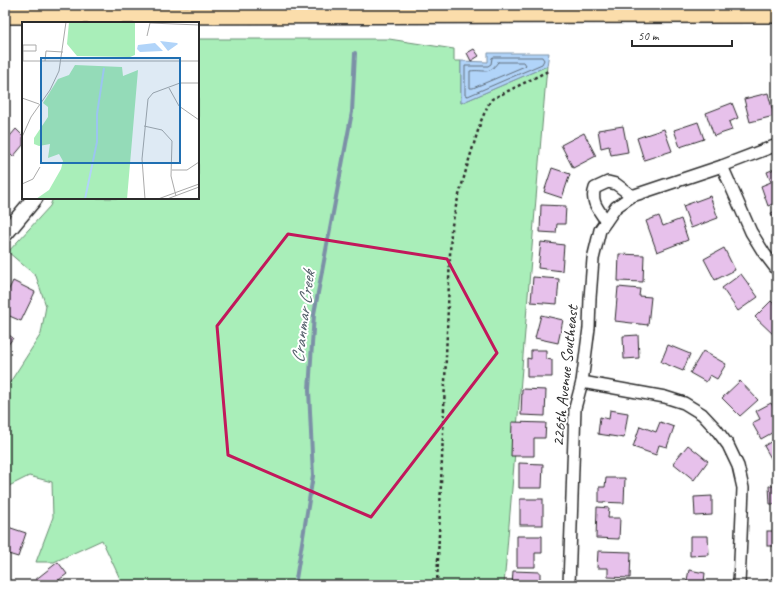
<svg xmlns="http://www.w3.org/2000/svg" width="782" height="590" viewBox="0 0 782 590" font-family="Caveat,sans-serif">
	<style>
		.green { fill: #a9eeb9; stroke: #6a8c72 }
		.water { fill: #b1d4f9; stroke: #7b90a7 }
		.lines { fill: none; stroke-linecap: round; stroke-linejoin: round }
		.shore { stroke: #616f7d; stroke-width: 1 }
		.stream { stroke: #7b90a7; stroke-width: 4 }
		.building { fill: #e7c1eb; stroke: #2b2b2b }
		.street-casing { stroke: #2b2b2b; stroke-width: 14 }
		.secondary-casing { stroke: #2b2b2b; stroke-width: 18 }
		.primary-casing { stroke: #2b2b2b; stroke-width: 20 }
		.path { stroke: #2b2b2b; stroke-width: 2.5; stroke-dasharray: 3 3; stroke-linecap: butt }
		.street { stroke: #fff; stroke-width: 11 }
		.secondary { stroke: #fff; stroke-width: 15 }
		.primary { stroke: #fbddab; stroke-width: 17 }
		.marked { fill: none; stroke: #c2185b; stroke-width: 3; stroke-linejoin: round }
		.labels { text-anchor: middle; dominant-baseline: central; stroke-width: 4; stroke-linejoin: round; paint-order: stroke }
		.street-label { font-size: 17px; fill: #2b2b2b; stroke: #fff }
		.water-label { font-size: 18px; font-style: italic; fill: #535e69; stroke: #fff }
		.inset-river { fill: none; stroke: #b1d4f9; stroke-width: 2 }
		.inset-road { fill: none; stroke: #aaa; stroke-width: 1 }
		.view { fill: #1f6fb2; fill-opacity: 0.15; stroke: #1f6fb2; stroke-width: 2 }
		.inset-edge { fill: none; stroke: #2b2b2b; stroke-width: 2 }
	</style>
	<rect width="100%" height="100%" fill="#fff"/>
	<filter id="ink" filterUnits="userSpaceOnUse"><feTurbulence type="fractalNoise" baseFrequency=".025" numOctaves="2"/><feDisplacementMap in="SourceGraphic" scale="8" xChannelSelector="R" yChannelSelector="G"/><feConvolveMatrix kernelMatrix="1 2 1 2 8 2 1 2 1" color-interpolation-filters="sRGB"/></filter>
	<g filter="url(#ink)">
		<path class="green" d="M 198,39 L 389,39 L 454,49 L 454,61 L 461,61 L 461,103 L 547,66 L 504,585 L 120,585 L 121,581 L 102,540 L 54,562 L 36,562 L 53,517 L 52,482 L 29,476 L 5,488 L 5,390 L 41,334 L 46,306 L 36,276 L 8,252 L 50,206 L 53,198 L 198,198 Z"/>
		<path class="water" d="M 488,53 L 549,53 L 547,66 L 461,103 L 461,61 L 488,62 Z"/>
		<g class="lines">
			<g class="shore">
				<path d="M 494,57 L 542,57 L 544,60 L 542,64 L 468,96 L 465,95 L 465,66 L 488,66 L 491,64 L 492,58 Z"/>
				<path d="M 498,62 L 524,62 L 526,65 L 525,66 L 473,88 L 470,88 L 470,71 C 485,69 488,76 498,62 Z"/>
			</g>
			<path class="stream" d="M 295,585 L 313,476 L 309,390 L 314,314 L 352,112 L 355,53"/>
		</g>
		<g class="building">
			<path d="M 474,49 L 479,56 L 471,61 L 467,53 Z"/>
			<path d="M 768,93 L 774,116 L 750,122 L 744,99 Z"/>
			<path d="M 732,103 L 738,118 L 729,122 L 732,130 L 714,136 L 706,113 Z"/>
			<path d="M 698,122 L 704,139 L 680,147 L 674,130 Z"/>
			<path d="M 623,126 L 628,152 L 611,155 L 609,146 L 601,148 L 598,130 Z"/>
			<path d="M 16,129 L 23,136 L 23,145 L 13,157 L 7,151 L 5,154 L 5,142 Z"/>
			<path d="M 664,129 L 672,151 L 644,160 L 637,138 Z"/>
			<path d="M 584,133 L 596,156 L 573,168 L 561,145 Z"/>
			<path d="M 552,168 L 570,174 L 562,198 L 544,192 Z"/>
			<path d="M 777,168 L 777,202 L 768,206 L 761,186 L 771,182 L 767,172 Z"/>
			<path d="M 710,196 L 718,218 L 691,228 L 683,206 Z"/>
			<path d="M 541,205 L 566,206 L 565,224 L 557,224 L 556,233 L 540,232 Z"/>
			<path d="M 777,210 L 777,224 L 771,213 Z"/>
			<path d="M 659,216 L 663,226 L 681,219 L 688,240 L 657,252 L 646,221 Z"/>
			<path d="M 541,242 L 564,245 L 562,271 L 538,268 Z"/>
			<path d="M 724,248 L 735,270 L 715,280 L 704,259 Z"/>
			<path d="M 619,254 L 644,255 L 643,282 L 618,281 Z"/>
			<path d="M 741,274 L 758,297 L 738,311 L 722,288 Z"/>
			<path d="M 533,277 L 559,279 L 557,304 L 531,302 Z"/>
			<path d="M 13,281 L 35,292 L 21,321 L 5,314 L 5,297 Z"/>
			<path d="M 618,287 L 640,289 L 639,296 L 651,297 L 648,325 L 615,321 Z"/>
			<path d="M 771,301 L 777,307 L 777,336 L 776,337 L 755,317 Z"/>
			<path d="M 541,315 L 563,320 L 558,343 L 535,338 Z"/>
			<path d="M 5,332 L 13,338 L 5,349 Z"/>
			<path d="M 638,335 L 639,358 L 624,359 L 623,336 Z"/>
			<path d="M 668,345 L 690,354 L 683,371 L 661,362 Z"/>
			<path d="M 531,350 L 546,350 L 546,359 L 552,360 L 552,377 L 527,377 L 527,358 L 531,359 Z"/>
			<path d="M 703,351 L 726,364 L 717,379 L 710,375 L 706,382 L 690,373 Z"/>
			<path d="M 740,381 L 758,400 L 740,416 L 722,398 Z"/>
			<path d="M 522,389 L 546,390 L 545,416 L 521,415 Z"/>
			<path d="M 771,403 L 777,414 L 777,430 L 761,439 L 752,423 L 760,419 L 756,411 Z"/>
			<path d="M 610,410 L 628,413 L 624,438 L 598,434 L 600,417 L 609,419 Z"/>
			<path d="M 512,422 L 546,423 L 545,438 L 534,438 L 534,456 L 511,456 Z"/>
			<path d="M 660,422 L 674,427 L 667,447 L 659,445 L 656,455 L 633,447 L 640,426 L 656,432 Z"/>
			<path d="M 777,438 L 777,466 L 776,467 L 764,446 Z"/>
			<path d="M 688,445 L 708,461 L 694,480 L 673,463 Z"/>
			<path d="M 519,463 L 543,464 L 542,488 L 519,488 Z"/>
			<path d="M 606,478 L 625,478 L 624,503 L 599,502 L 599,487 L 605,487 Z"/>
			<path d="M 769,486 L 777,486 L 777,504 L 770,504 Z"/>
			<path d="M 712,496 L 712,515 L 695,516 L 694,497 Z"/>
			<rect x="520" y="499" width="23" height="26"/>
			<path d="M 597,507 L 609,508 L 608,518 L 620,518 L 619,539 L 596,538 Z"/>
			<path d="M 774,514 L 777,514 L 777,525 L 775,525 Z"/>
			<path d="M 8,527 L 26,533 L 18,557 L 5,553 L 5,538 Z"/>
			<rect x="767" y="531" width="10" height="15"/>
			<path d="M 517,536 L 542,536 L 542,553 L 535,553 L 535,567 L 517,567 Z"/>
			<path d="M 690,536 L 708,536 L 709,555 L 690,556 Z"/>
			<path d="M 598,551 L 631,552 L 630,578 L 608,577 L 608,568 L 597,568 Z"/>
			<path d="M 58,562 L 67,574 L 52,585 L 38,585 L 35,580 Z"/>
			<path d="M 689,570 L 705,573 L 704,582 L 712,583 L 712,585 L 686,585 Z"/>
			<path d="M 513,571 L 540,572 L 540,585 L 512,585 Z"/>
			<path d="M 777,578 L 777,585 L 763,585 L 762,581 Z"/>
		</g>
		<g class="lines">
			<g class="street-casing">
				<g id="street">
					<path d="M 722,166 L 751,232 L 764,253 L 777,270"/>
					<path d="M 606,221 C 599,210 590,202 595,188 L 608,182 L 616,184 L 632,196"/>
					<path d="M 582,382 L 665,397 L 684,403 L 702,414 L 716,429 L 728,445 L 738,466 L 743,488 L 739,585"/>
					<path d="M 569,585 L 575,408 L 582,382 L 589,328 L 590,298 L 593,259 L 600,230 L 616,207 L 632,196 L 722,166 L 777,145"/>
				</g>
			</g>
			<g class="secondary-casing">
				<path id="secondary" d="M 5,234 L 35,198"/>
			</g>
			<g class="primary-casing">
				<path id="primary" d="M 5,15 L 777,14"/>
			</g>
			<path class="path" d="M 437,585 L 451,230 L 456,206 L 468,163 L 481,121 L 488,105 L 492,99 L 550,70"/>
			<use href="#street" class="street"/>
			<use href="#secondary" class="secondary"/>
			<use href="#primary" class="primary"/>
		</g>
	</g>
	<path class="marked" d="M 288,234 L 447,259 L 497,353 L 371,517 L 228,455 L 217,326 Z"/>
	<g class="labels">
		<g class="street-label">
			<text transform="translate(565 376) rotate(-84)">226th Avenue Southeast</text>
		</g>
		<g class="water-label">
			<text transform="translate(303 317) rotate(-83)">Cranmar Creek</text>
		</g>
	</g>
	<g transform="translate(22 22)">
		<rect width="177" height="177" fill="#fff"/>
		<path d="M 47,0 L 113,0 L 113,33 L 108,35 L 55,34 L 45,22 ZM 53,43 L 100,45 L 101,54 L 116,48 L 105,177 L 14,177 L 27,168 L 39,147 L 41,139 L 37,132 L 26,136 L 28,122 L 17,124 L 12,122 L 12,116 L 26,95 L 26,85 L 21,81 L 36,57 L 47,53 Z" fill="#a9eeb9"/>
		<path d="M 138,19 L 155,21 L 156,22 L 146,29 ZM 133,21 L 141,29 L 118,30 L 115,27 L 116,23 Z" fill="#b1d4f9"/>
		<path class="inset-river" d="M 63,177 L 75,120 L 75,92 L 82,46"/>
		<path class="inset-road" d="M 128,1 L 177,3M 125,14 L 128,1M 0,39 L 177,39M 1,39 L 1,23 L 14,23 L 14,29 L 1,29M 23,39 L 24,29 L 41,30M 147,66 L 157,84 L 177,98M 0,76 L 17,82M 122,104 L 140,108 L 150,119 L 149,154 L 154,174M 0,115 L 9,95 L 28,68 L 37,49 L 44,0M 150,148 L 165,148 L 177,140M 0,162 L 11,157 L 18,145M 123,177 L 120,137 L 126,77 L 131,71 L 158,61 L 177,61M 136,177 L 177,162M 145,177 L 177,165"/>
		<path class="view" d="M 19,36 L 158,36 L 158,141 L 19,141 Z"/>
		<rect width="177" height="177" class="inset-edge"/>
	</g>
	<rect width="782" height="590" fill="none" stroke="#fff" stroke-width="20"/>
	<rect x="10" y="10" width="762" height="570" fill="none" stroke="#2b2b2b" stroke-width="1.5" filter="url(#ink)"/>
	<path d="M632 40v6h100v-6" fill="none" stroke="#2b2b2b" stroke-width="2"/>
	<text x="638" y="40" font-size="12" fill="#2b2b2b" stroke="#ffffff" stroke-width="3" paint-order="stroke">50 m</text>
</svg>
